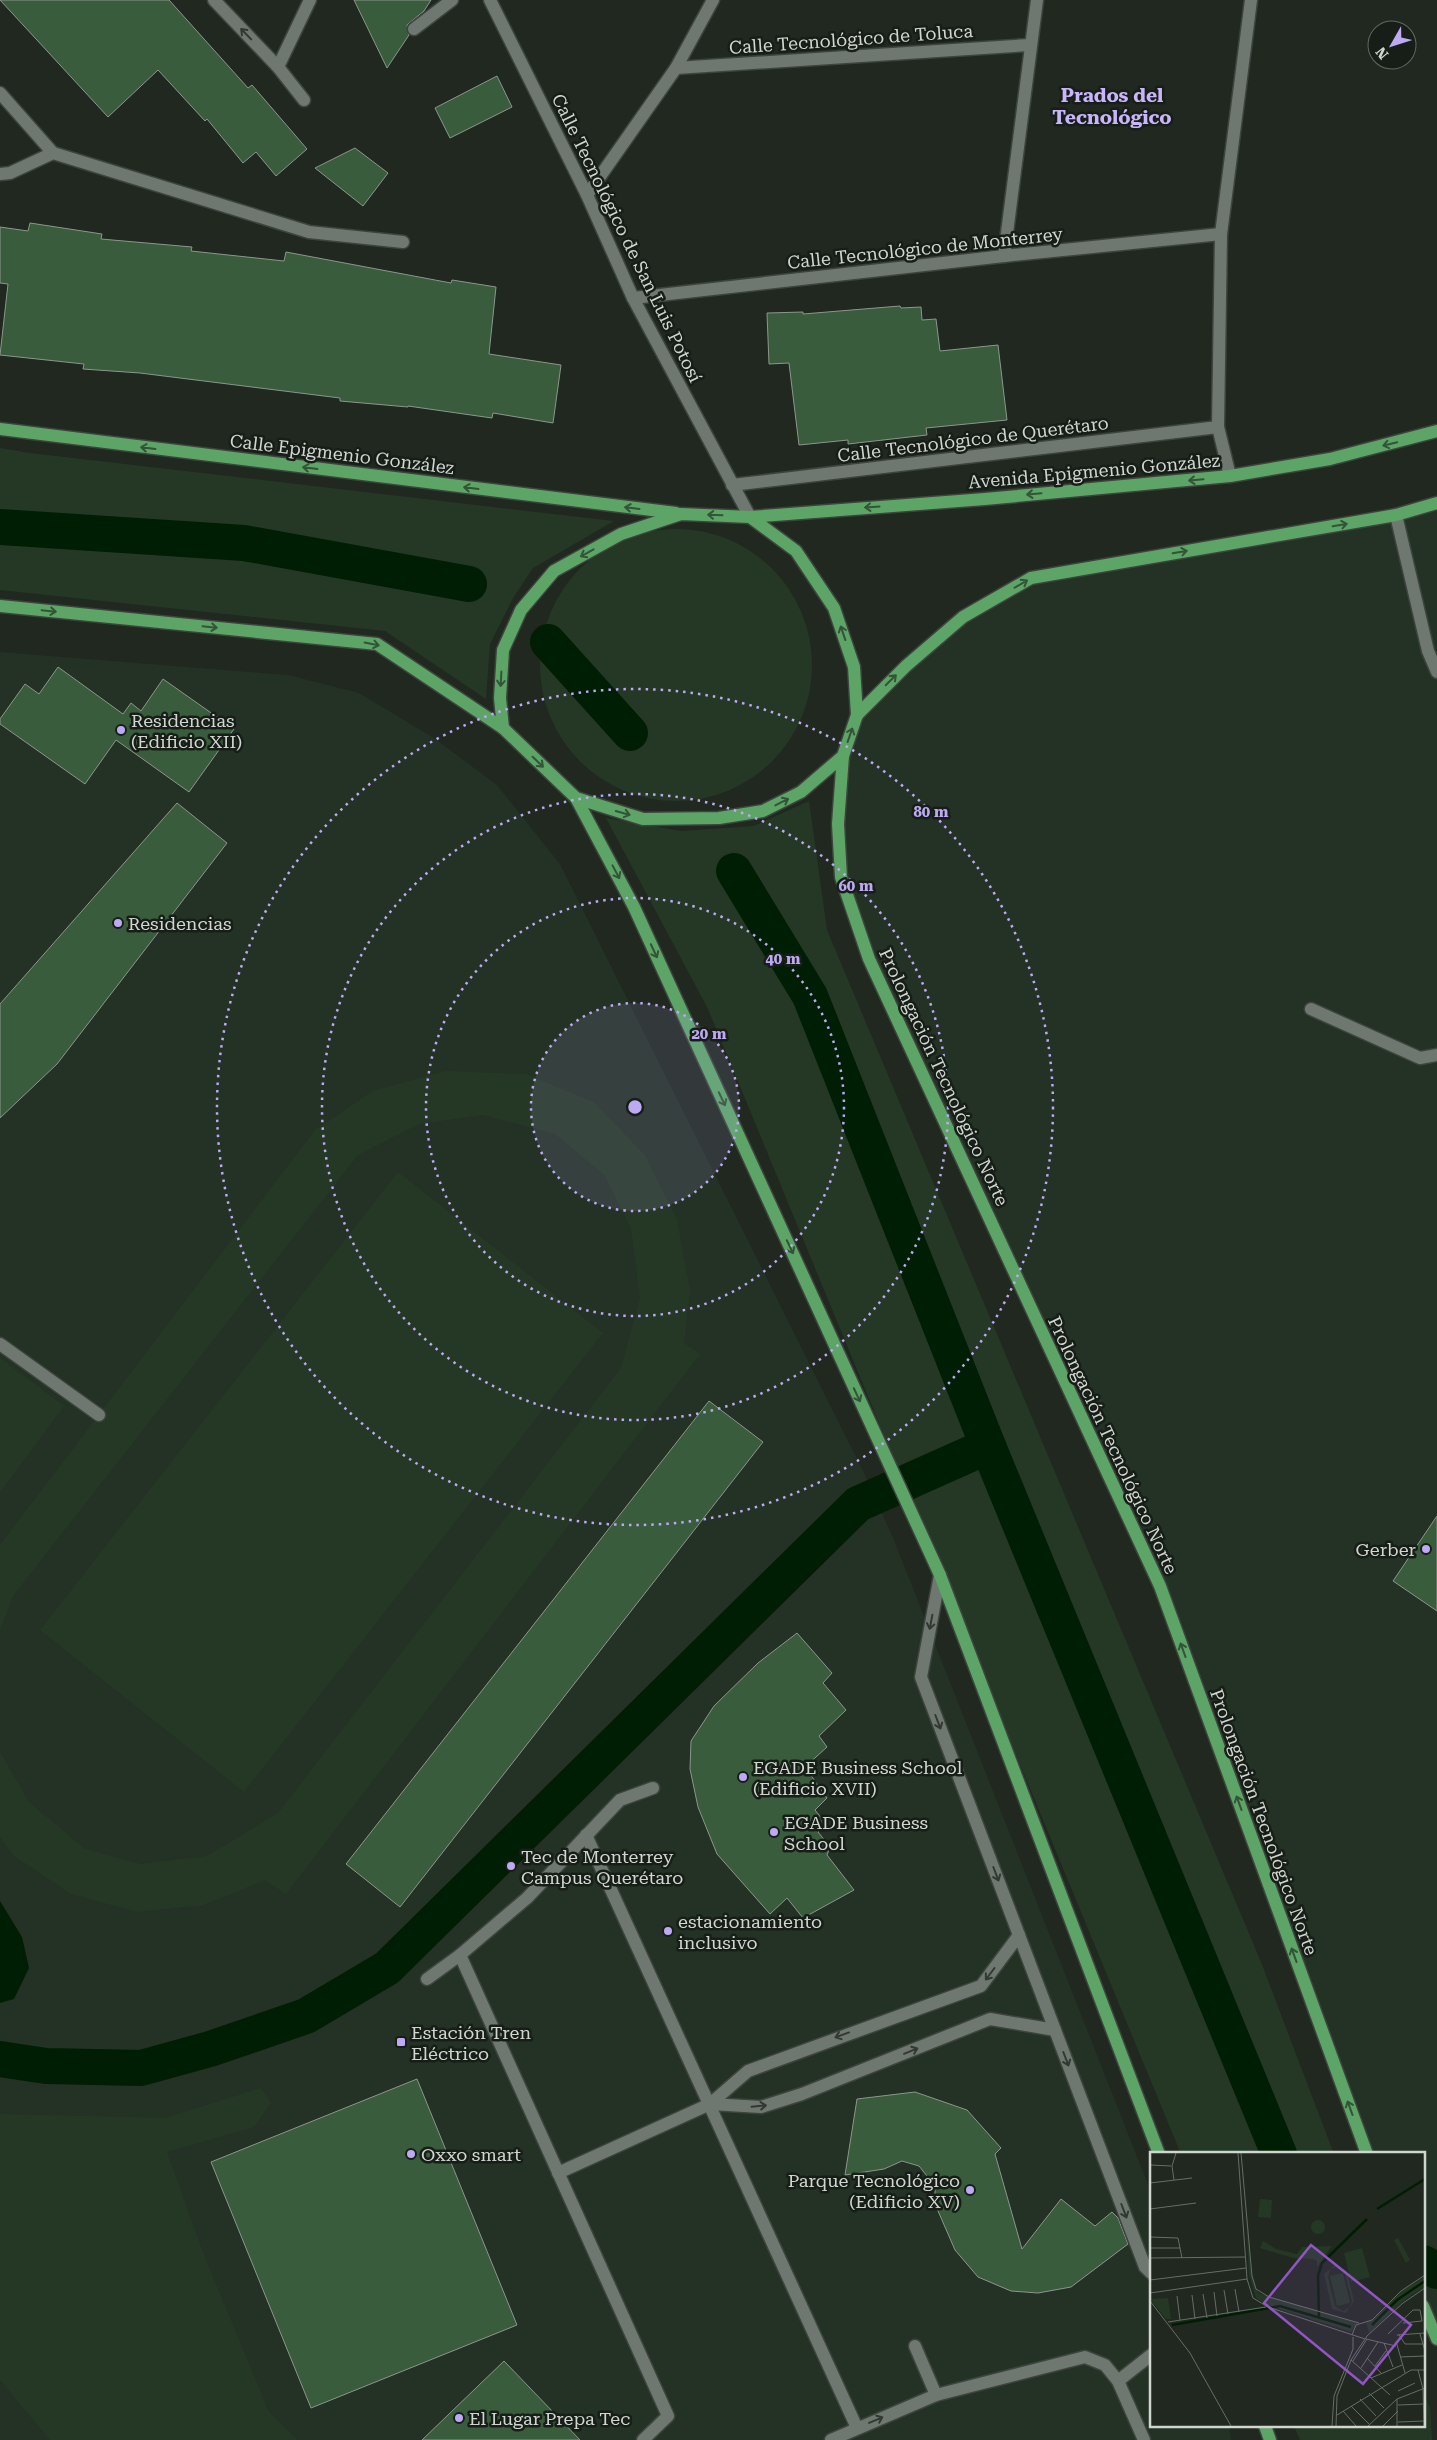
<svg xmlns="http://www.w3.org/2000/svg" width="1437" height="2440" viewBox="0 0 1437 2440" font-family="'Roboto Serif',serif">
	<style>
		.built { fill: #243125 }
		.green { fill: #253826 }
		.water { fill: #001e03 }
		.lines { fill: none; stroke-linecap: round; stroke-linejoin: round }
		.canal { stroke: #001e03; stroke-width: 36 }
		.building { fill: #395c3c; stroke: #8d968d }
		.minor-casing { stroke: #3d443d; stroke-width: 15 }
		.major-casing { stroke: #3d443d; stroke-width: 15 }
		.minor { stroke: #6f7870; stroke-width: 12 }
		.major { stroke: #5ca567; stroke-width: 12 }
		.oneway { stroke: #313932 }
		.oneway2 { stroke: #335437 }
		.ring { fill: none; stroke: #bea9f5; stroke-width: 2.5; stroke-dasharray: 2.5 5 }
		.poi-dot { fill: #bea9f5; stroke: #171e17; stroke-width: 2 }
		.labels { text-anchor: middle; dominant-baseline: central; stroke-width: 5; stroke-linejoin: round; paint-order: stroke }
		.street-label { font-size: 18px; fill: #d0d5d0; stroke: #171e17 }
		.poi-label { font-size: 18px; fill: #d0d5d0; stroke: #171e17; text-anchor: start }
		.neighbourhood-label { font-size: 19px; font-weight: bold; fill: #c8b5fc; stroke: #171e17 }
		.inset-river { fill: none; stroke: #001e03; stroke-width: 2.5 }
		.inset-road { fill: none; stroke: #666d66; stroke-width: 1 }
		.view { fill: #9056c3; fill-opacity: 0.15; stroke: #9056c3; stroke-width: 2.5 }
		.inset-edge { fill: none; stroke: #d0d5d0; stroke-width: 2.5 }
		.centre { fill: #bea9f5; stroke: #171e17; stroke-width: 2.5 }
		.ring-label { font-size: 15px; text-anchor: middle; font-weight: bold; fill: #bea9f5; stroke: #171e17; stroke-width: 5; stroke-linejoin: round; paint-order: stroke }
	</style>
	<rect width="100%" height="100%" fill="#202820"/>
	<g class="built">
		<path d="M 1437,503 L 1437,2339 L 1423,2306 L 1423,2154 L 1367,2154 L 1160,1586 L 869,959 L 841,877 L 843,756 L 857,715 L 963,617 L 1031,578 Z"/>
		<path d="M 0,652 L 288,675 L 359,693 L 434,738 L 497,785 L 560,864 L 866,1477 L 894,1540 L 1151,2192 L 1151,2426 L 1229,2426 L 1231,2440 L 0,2440 Z"/>
	</g>
	<g class="green">
		<path d="M 0,448 L 30,453 L 614,521 L 533,568 L 513,598 L 490,644 L 486,699 L 385,631 L 0,590 Z"/>
		<circle cx="676" cy="665" r="136"/>
		<path d="M 809,801 L 827,930 L 1261,1962 L 1334,2154 L 1181,2154 L 708,1009 L 606,818 L 681,831 L 754,826 Z"/>
		<path d="M 445,1071 L 526,1074 L 594,1102 L 645,1155 L 677,1219 L 690,1291 L 684,1343 L 700,1354 L 286,1894 L 265,1880 L 203,1905 L 137,1912 L 71,1894 L 14,1856 L 0,1837 L 0,1752 L 29,1802 L 85,1849 L 141,1864 L 207,1856 L 278,1813 L 621,1368 L 640,1298 L 631,1228 L 604,1175 L 555,1134 L 483,1115 L 419,1124 L 358,1155 L 13,1596 L 0,1630 L 0,1545 L 315,1130 L 373,1091 Z"/>
		<path d="M 398,1172 L 603,1333 L 244,1792 L 40,1630 Z"/>
		<path d="M 0,1358 L 64,1406 L 0,1492 Z"/>
		<path d="M 261,2088 L 271,2103 L 254,2127 L 167,2152 L 204,2255 L 269,2412 L 298,2440 L 50,2440 L 0,2380 L 0,2114 L 165,2118 Z"/>
		<path d="M 1423,2390 L 1430,2408 L 1432,2440 L 1300,2440 L 1294,2426 L 1423,2426 Z"/>
	</g>
	<path class="water" d="M 0,1901 L 22,1937 L 29,1968 L 14,1999 L 0,2003 Z"/>
	<g class="lines">
		<g class="canal">
			<path d="M 0,527 L 244,543 L 469,584"/>
			<path d="M 548,642 L 630,733"/>
			<path d="M 734,871 L 810,996 L 988,1446 L 1279,2154"/>
			<path d="M 0,2059 L 46,2066 L 141,2068 L 210,2049 L 306,2016 L 387,1968 L 858,1504 L 988,1446"/>
			<path d="M 1423,2263 L 1437,2271"/>
		</g>
	</g>
	<g class="building">
		<path d="M 0,0 L 169,0 L 248,88 L 252,85 L 307,149 L 276,176 L 256,152 L 243,163 L 207,119 L 205,121 L 158,70 L 108,117 Z"/>
		<path d="M 354,0 L 431,0 L 424,11 L 407,25 L 409,35 L 387,68 Z"/>
		<path d="M 497,76 L 512,107 L 450,138 L 435,108 Z"/>
		<path d="M 355,148 L 388,173 L 363,206 L 315,168 Z"/>
		<path d="M 30,223 L 102,234 L 101,239 L 192,247 L 191,251 L 284,261 L 286,252 L 451,283 L 452,280 L 496,287 L 489,354 L 561,365 L 553,423 L 493,413 L 492,418 L 408,406 L 408,407 L 340,401 L 340,398 L 140,373 L 83,369 L 84,364 L 0,355 L 8,284 L 0,283 L 0,227 L 28,231 Z"/>
		<path d="M 900,306 L 901,308 L 921,307 L 922,320 L 936,319 L 940,351 L 998,345 L 1007,420 L 926,428 L 927,435 L 848,444 L 848,440 L 799,445 L 789,363 L 769,364 L 767,313 L 803,312 L 803,314 Z"/>
		<path d="M 58,667 L 123,714 L 131,703 L 141,711 L 163,679 L 234,729 L 189,792 L 116,740 L 85,784 L 0,724 L 0,719 L 25,684 L 39,694 Z"/>
		<path d="M 177,803 L 227,843 L 57,1064 L 0,1118 L 0,1004 Z"/>
		<path d="M 709,1401 L 763,1442 L 400,1907 L 346,1864 Z"/>
		<path d="M 1437,1516 L 1437,1611 L 1393,1581 Z"/>
		<path d="M 797,1633 L 832,1673 L 823,1683 L 846,1710 L 819,1736 L 827,1747 L 805,1767 L 827,1798 L 815,1810 L 826,1824 L 818,1832 L 830,1847 L 827,1855 L 854,1890 L 803,1918 L 787,1898 L 770,1914 L 717,1854 L 698,1807 L 690,1769 L 691,1741 L 714,1706 L 758,1663 Z"/>
		<path d="M 417,2079 L 517,2325 L 311,2408 L 211,2162 Z"/>
		<path d="M 915,2092 L 967,2110 L 1001,2148 L 995,2154 L 1022,2249 L 1061,2199 L 1095,2226 L 1112,2212 L 1118,2218 L 1128,2244 L 1071,2287 L 1038,2293 L 1011,2291 L 978,2277 L 955,2250 L 935,2204 L 935,2186 L 919,2166 L 902,2161 L 884,2169 L 845,2175 L 857,2099 Z"/>
		<path d="M 504,2361 L 580,2440 L 422,2440 Z"/>
	</g>
	<g class="lines">
		<g class="minor-casing">
			<g id="minor">
				<path d="M 214,0 L 278,67 L 304,100"/>
				<path d="M 490,0 L 587,195 L 633,298 L 750,517"/>
				<path d="M 414,29 L 452,0"/>
				<path d="M 278,67 L 310,0"/>
				<path d="M 676,68 L 1029,45"/>
				<path d="M 0,93 L 53,153"/>
				<path d="M 0,174 L 10,173 L 53,153 L 309,232 L 403,242"/>
				<path d="M 587,195 L 676,68 L 713,0"/>
				<path d="M 1004,256 L 1037,0"/>
				<path d="M 633,298 L 1004,256 L 1221,234"/>
				<path d="M 1230,476 L 1218,427 L 1221,234 L 1251,0"/>
				<path d="M 732,485 L 1218,427"/>
				<path d="M 1396,515 L 1428,651 L 1437,672"/>
				<path d="M 1311,1009 L 1420,1058 L 1437,1055"/>
				<path d="M 0,1344 L 99,1415"/>
				<path d="M 940,1575 L 921,1677 L 1145,2267 L 1151,2273"/>
				<path d="M 586,1835 L 857,2428"/>
				<path d="M 460,1955 L 668,2416 L 643,2440"/>
				<path d="M 427,1979 L 460,1955 L 527,1898 L 620,1800 L 653,1788"/>
				<path d="M 710,2104 L 761,2107 L 802,2094 L 990,2019 L 1055,2030"/>
				<path d="M 558,2173 L 710,2104 L 748,2071 L 981,1986 L 1019,1935"/>
				<path d="M 915,2346 L 936,2395"/>
				<path d="M 1118,2381 L 1151,2355"/>
				<path d="M 831,2440 L 936,2395 L 1085,2357 L 1105,2365 L 1118,2381 L 1144,2440"/>
			</g>
		</g>
		<g class="major-casing">
			<g id="major">
				<path d="M 0,429 L 676,513"/>
				<path d="M 0,606 L 377,644 L 503,728 L 576,798 L 643,819 L 719,818 L 763,811 L 801,792 L 843,756 L 857,715 L 854,667 L 834,608 L 796,551 L 750,517"/>
				<path d="M 857,715 L 906,666 L 963,617 L 1031,578 L 1396,515 L 1437,503"/>
				<path d="M 503,728 L 500,698 L 503,650 L 521,610 L 554,571 L 621,534 L 681,514 L 750,517 L 985,499 L 1230,476 L 1330,459 L 1437,431"/>
				<path d="M 843,756 L 838,824 L 841,877 L 869,959 L 1160,1586 L 1367,2154"/>
				<path d="M 576,798 L 634,907 L 940,1575 L 1159,2154"/>
				<path d="M 1423,2306 L 1437,2339"/>
				<path d="M 1265,2426 L 1270,2440"/>
			</g>
		</g>
		<use href="#minor" class="minor"/>
		<use href="#major" class="major"/>
	</g>
	<defs><path id="oneway-shaft" d="M-6 0H5M1.5-3L5.5 0L1.5 3" fill="none" stroke-width="1.6" stroke-linecap="round" stroke-linejoin="round" transform="scale(1.25)"/></defs>
	<g class="oneway">
		<use href="#oneway-shaft" transform="translate(246 34) rotate(-134)"/>
		<use href="#oneway-shaft" transform="translate(931 1622) rotate(101)"/>
		<use href="#oneway-shaft" transform="translate(938 1722) rotate(69)"/>
		<use href="#oneway-shaft" transform="translate(996 1874) rotate(69)"/>
		<use href="#oneway-shaft" transform="translate(990 1974) rotate(127)"/>
		<use href="#oneway-shaft" transform="translate(842 2035) rotate(160)"/>
		<use href="#oneway-shaft" transform="translate(911 2051) rotate(-22)"/>
		<use href="#oneway-shaft" transform="translate(1066 2059) rotate(69)"/>
		<use href="#oneway-shaft" transform="translate(759 2106) rotate(-5)"/>
		<use href="#oneway-shaft" transform="translate(1124 2211) rotate(69)"/>
		<use href="#oneway-shaft" transform="translate(876 2420) rotate(-23)"/>
	</g>
	<g class="oneway2">
		<use href="#oneway-shaft" transform="translate(1390 444) rotate(166)"/>
		<use href="#oneway-shaft" transform="translate(148 448) rotate(-173)"/>
		<use href="#oneway-shaft" transform="translate(310 468) rotate(-173)"/>
		<use href="#oneway-shaft" transform="translate(1196 480) rotate(175)"/>
		<use href="#oneway-shaft" transform="translate(471 488) rotate(-173)"/>
		<use href="#oneway-shaft" transform="translate(1034 494) rotate(175)"/>
		<use href="#oneway-shaft" transform="translate(872 507) rotate(176)"/>
		<use href="#oneway-shaft" transform="translate(632 508) rotate(-173)"/>
		<use href="#oneway-shaft" transform="translate(715 515) rotate(-178)"/>
		<use href="#oneway-shaft" transform="translate(1340 525) rotate(-10)"/>
		<use href="#oneway-shaft" transform="translate(1180 552) rotate(-10)"/>
		<use href="#oneway-shaft" transform="translate(587 553) rotate(151)"/>
		<use href="#oneway-shaft" transform="translate(1021 584) rotate(-30)"/>
		<use href="#oneway-shaft" transform="translate(49 611) rotate(6)"/>
		<use href="#oneway-shaft" transform="translate(210 627) rotate(6)"/>
		<use href="#oneway-shaft" transform="translate(843 633) rotate(-109)"/>
		<use href="#oneway-shaft" transform="translate(372 644) rotate(11)"/>
		<use href="#oneway-shaft" transform="translate(501 679) rotate(93)"/>
		<use href="#oneway-shaft" transform="translate(891 680) rotate(-45)"/>
		<use href="#oneway-shaft" transform="translate(850 735) rotate(-71)"/>
		<use href="#oneway-shaft" transform="translate(538 762) rotate(44)"/>
		<use href="#oneway-shaft" transform="translate(782 802) rotate(-27)"/>
		<use href="#oneway-shaft" transform="translate(623 813) rotate(16)"/>
		<use href="#oneway-shaft" transform="translate(616 872) rotate(62)"/>
		<use href="#oneway-shaft" transform="translate(654 951) rotate(65)"/>
		<use href="#oneway-shaft" transform="translate(722 1099) rotate(65)"/>
		<use href="#oneway-shaft" transform="translate(790 1247) rotate(65)"/>
		<use href="#oneway-shaft" transform="translate(857 1395) rotate(65)"/>
		<use href="#oneway-shaft" transform="translate(1183 1650) rotate(-110)"/>
		<use href="#oneway-shaft" transform="translate(1239 1803) rotate(-110)"/>
		<use href="#oneway-shaft" transform="translate(1294 1955) rotate(-110)"/>
		<use href="#oneway-shaft" transform="translate(1350 2108) rotate(-110)"/>
	</g>
	<circle cx="635" cy="1107" r="104" fill="#bea9f5" fill-opacity=".12"/>
	<g class="ring">
		<circle cx="635" cy="1107" r="104"/>
		<circle cx="635" cy="1107" r="209"/>
		<circle cx="635" cy="1107" r="313"/>
		<circle cx="635" cy="1107" r="418"/>
	</g>
	<g class="poi-dot">
		<circle cx="121" cy="730" r="5"/>
		<circle cx="118" cy="923" r="5"/>
		<circle cx="1426" cy="1549" r="5"/>
		<circle cx="743" cy="1777" r="5"/>
		<circle cx="774" cy="1832" r="5"/>
		<circle cx="511" cy="1866" r="5"/>
		<circle cx="668" cy="1931" r="5"/>
		<rect x="396" y="2037" width="10" height="10" rx="2.5"/>
		<circle cx="411" cy="2154" r="5"/>
		<circle cx="970" cy="2190" r="5"/>
		<circle cx="459" cy="2418" r="5"/>
	</g>
	<g class="labels">
		<g class="street-label">
			<text transform="translate(851 39) rotate(-4)">Calle Tecnológico de Toluca</text>
			<text transform="translate(627 238) rotate(64)">Calle Tecnológico de San Luis Potosí</text>
			<text transform="translate(925 248) rotate(-6)">Calle Tecnológico de Monterrey</text>
			<text transform="translate(973 439) rotate(-7)">Calle Tecnológico de Querétaro</text>
			<text transform="translate(342 454) rotate(7)">Calle Epigmenio González</text>
			<text transform="translate(1094 471) rotate(-5)">Avenida Epigmenio González</text>
			<text transform="translate(944 1077) rotate(65)">Prolongación Tecnológico Norte</text>
			<text transform="translate(1113 1445) rotate(65)">Prolongación Tecnológico Norte</text>
			<text transform="translate(1264 1822) rotate(70)">Prolongación Tecnológico Norte</text>
		</g>
		<g class="poi-label">
			<text x="131" y="720">Residencias<tspan x="131" dy="21">(Edificio XII)</tspan></text>
			<text x="128" y="923">Residencias</text>
			<text x="1416" y="1549" text-anchor="end">Gerber</text>
			<text x="753" y="1767">EGADE Business School<tspan x="753" dy="21">(Edificio XVII)</tspan></text>
			<text x="784" y="1822">EGADE Business<tspan x="784" dy="21">School</tspan></text>
			<text x="521" y="1856">Tec de Monterrey<tspan x="521" dy="21">Campus Querétaro</tspan></text>
			<text x="678" y="1921">estacionamiento<tspan x="678" dy="21">inclusivo</tspan></text>
			<text x="411" y="2032">Estación Tren<tspan x="411" dy="21">Eléctrico</tspan></text>
			<text x="421" y="2154">Oxxo smart</text>
			<text x="960" y="2180" text-anchor="end">Parque Tecnológico<tspan x="960" dy="21">(Edificio XV)</tspan></text>
			<text x="469" y="2418">El Lugar Prepa Tec</text>
		</g>
		<g class="neighbourhood-label">
			<text x="1112" y="95">Prados del<tspan x="1112" dy="22">Tecnológico</tspan></text>
		</g>
	</g>
	<g transform="translate(1150 2152)">
		<rect width="275" height="275" fill="#202820"/>
		<path d="M 95,43 L 101,119 L 108,141 L 208,171 L 201,180 L 115,152 L 106,146 L 99,122 ZM 110,47 L 122,48 L 121,66 L 108,65 ZM161 75a7 7 0 1 1 14 0a7 7 0 1 1-14 0ZM 248,86 L 260,108 L 256,111 L 244,88 ZM 113,89 L 126,97 L 147,102 L 152,95 L 182,94 L 167,115 L 167,109 L 162,107 L 143,106 L 110,96 ZM 212,96 L 220,125 L 201,130 L 194,101 ZM 185,113 L 197,119 L 204,149 L 196,161 L 182,157 L 174,122 ZM 186,115 L 195,121 L 202,150 L 199,156 L 193,159 L 185,154 L 178,125 L 180,117 ZM 193,121 L 200,151 L 187,154 L 180,124 ZM 275,124 L 275,135 L 257,146 L 219,181 L 216,170 L 223,168 L 252,139 ZM 18,146 L 21,167 L 16,167 L 0,147 Z" fill="#253826" fill-rule="evenodd"/>
		<path class="inset-river" d="M 227,57 L 275,27M 169,165 L 168,124 L 172,111 L 217,67M 22,173 L 130,154 L 201,175M 222,173 L 247,148 L 275,129"/>
		<path class="inset-road" d="M 88,1 L 97,127 L 103,146 L 118,155 L 215,187M 91,1 L 102,124 L 106,137 L 119,145 L 209,171M 0,13 L 21,14M 24,28 L 22,14 L 26,1M 0,31 L 42,26M 0,57 L 46,51M 0,85 L 28,86 L 32,106M 0,96 L 30,96M 0,106 L 95,105M 0,128 L 96,116M 85,137 L 89,160M 74,138 L 78,162M 64,140 L 67,164M 0,141 L 97,127M 53,142 L 57,166M 42,143 L 45,167M 27,144 L 30,168M 0,149 L 40,201 L 81,274M 18,170 L 116,155M 253,171 L 272,169 L 270,158 L 263,158M 238,182 L 263,158M 270,182 L 275,199M 202,183 L 206,173 L 222,168 L 251,139 L 275,123M 247,183 L 275,181M 249,183 L 255,192 L 273,192M 216,187 L 246,194M 246,189 L 255,221M 234,191 L 243,215M 250,205 L 275,204M 217,206 L 231,221M 201,208 L 240,243M 203,209 L 217,187M 225,214 L 236,199M 211,216 L 228,190M 268,218 L 273,237 L 274,274M 221,226 L 252,213M 248,239 L 265,231M 219,241 L 234,256M 210,247 L 226,264M 247,247 L 247,274M 248,253 L 274,252M 201,254 L 219,272M 193,259 L 206,274M 187,263 L 261,218 L 275,218M 248,270 L 274,269M 182,274 L 184,244 L 203,197 L 203,185M 186,274 L 187,244 L 201,208 L 217,184 L 253,151 L 275,136M 218,274 L 247,247 L 275,236M 233,274 L 248,259"/>
		<path class="view" d="M 161,93 L 261,173 L 213,232 L 114,151 Z"/>
		<rect width="275" height="275" class="inset-edge"/>
	</g>
	<circle cx="635" cy="1107" r="8" class="centre"/>
	<g class="ring-label">
		<text x="931" y="817">80 m</text>
		<text x="856" y="891">60 m</text>
		<text x="783" y="964">40 m</text>
		<text x="709" y="1039">20 m</text>
	</g>
	<g transform="translate(1392 45) rotate(231)"><circle r="24" fill="#171e17" stroke="#616761"/>
	<path d="M0-4L9 19L0 12L-9 19Z" fill="#bea9f5"/>
	<text y="-8" font-size="14" font-weight="bold" text-anchor="middle" fill="#d0d5d0">N</text>
	</g>
</svg>
